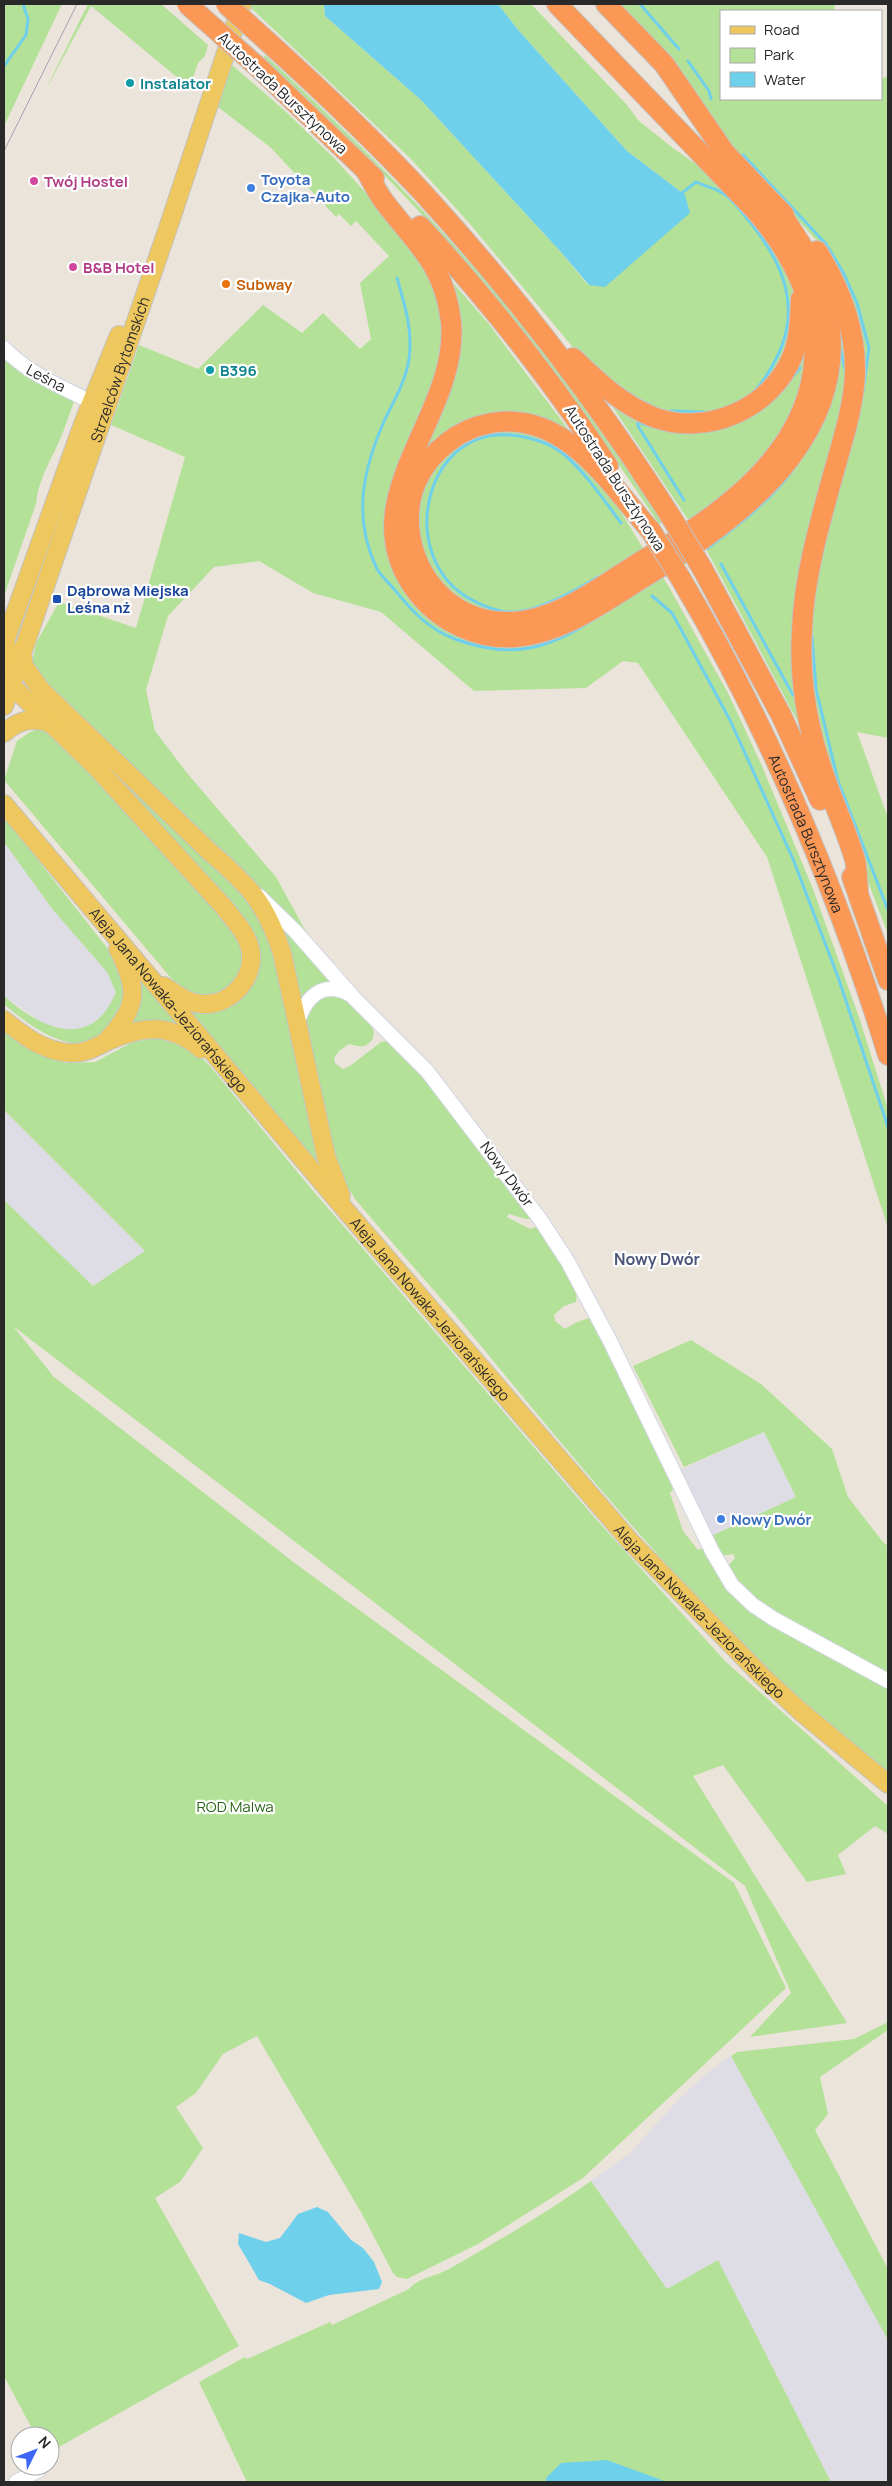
<svg xmlns="http://www.w3.org/2000/svg" width="892" height="2486" viewBox="0 0 892 2486" font-family="Manrope,sans-serif">
	<style>
		.industrial { fill: #dedce4 }
		.green { fill: #b4e198 }
		.water { fill: #6fd0ec }
		.lines { fill: none; stroke-linecap: round; stroke-linejoin: round }
		.stream { stroke: #6fd0ec; stroke-width: 3 }
		.minor-casing { stroke: #d1d5e2; stroke-width: 16 }
		.major-casing { stroke: #c3c3c3; stroke-width: 20 }
		.highway-casing { stroke: #c3c3c3; stroke-width: 22 }
		.minor { stroke: #fff; stroke-width: 14 }
		.major { stroke: #eec75e; stroke-width: 18 }
		.highway { stroke: #fb9856; stroke-width: 20 }
		.tram { stroke: #9ea2b3; stroke-width: 1 }
		.highway-bridge-casing { stroke: #c3c3c3; stroke-width: 22; stroke-linecap: butt }
		.highway-bridge { stroke: #fb9856; stroke-width: 20 }
		.culture-dot { fill: #0f9aa8; stroke: #fff; stroke-width: 2 }
		.hotel-dot { fill: #d1479c; stroke: #fff; stroke-width: 2 }
		.shop-dot { fill: #3f7fe0; stroke: #fff; stroke-width: 2 }
		.food-dot { fill: #e8710a; stroke: #fff; stroke-width: 2 }
		.transit-dot { fill: #1a4fb4; stroke: #fff; stroke-width: 2 }
		.labels { text-anchor: middle; dominant-baseline: central; stroke-width: 4.5; stroke-linejoin: round; paint-order: stroke }
		.culture-label { font-size: 15px; font-weight: bold; fill: #0d838f; stroke: #fff; text-anchor: start }
		.street-label { font-size: 15px; fill: #292929; stroke: #fff }
		.shop-label { font-size: 15px; font-weight: bold; fill: #366cbe; stroke: #fff; text-anchor: start }
		.hotel-label { font-size: 15px; font-weight: bold; fill: #b23c85; stroke: #fff; text-anchor: start }
		.food-label { font-size: 15px; font-weight: bold; fill: #c56008; stroke: #fff; text-anchor: start }
		.transit-label { font-size: 15px; font-weight: bold; fill: #164399; stroke: #fff; text-anchor: start }
		.park-label { font-size: 15px; fill: #2d651b; stroke: #fff }
		.neighbourhood-label { font-size: 16px; font-weight: bold; fill: #4b5579; stroke: #fff }
	</style>
	<rect width="100%" height="100%" fill="#ebe4db"/>
	<g class="industrial">
		<path d="M 4,842 L 53,910 L 107,972 L 116,992 L 109,1009 L 89,1026 L 75,1031 L 44,1024 L 4,996 Z"/>
		<path d="M 4,1110 L 145,1251 L 93,1286 L 4,1200 Z"/>
		<path d="M 764,1432 L 796,1497 L 712,1536 L 681,1471 L 682,1469 Z"/>
		<path d="M 731,2056 L 888,2338 L 888,2482 L 831,2482 L 718,2261 L 667,2289 L 591,2181 L 629,2154 L 679,2099 L 707,2073 Z"/>
	</g>
	<g class="green">
		<path d="M 4,4 L 62,4 L 4,126 Z"/>
		<path d="M 88,4 L 161,4 L 208,45 L 205,56 L 198,63 L 190,88 L 91,6 L 43,95 Z"/>
		<path d="M 252,4 L 324,4 L 325,16 L 421,100 L 560,251 L 588,285 L 685,195 L 627,151 L 519,31 L 498,4 L 531,4 L 627,105 L 639,121 L 673,148 L 710,174 L 751,216 L 779,256 L 792,286 L 795,317 L 791,347 L 763,390 L 722,413 L 683,417 L 641,405 L 586,363 L 470,224 L 410,158 L 251,8 Z"/>
		<path d="M 616,4 L 835,4 L 834,11 L 721,11 L 721,99 L 881,99 L 881,79 L 888,76 L 888,738 L 857,732 L 888,818 L 888,934 L 837,801 L 813,719 L 807,622 L 859,387 L 819,243 L 734,151 Z"/>
		<path d="M 265,55 C 380,161 488,273 580,400 C 609,439 634,482 662,522 L 659,524 C 588,417 511,314 425,218 C 374,162 318,110 264,58 Z"/>
		<path d="M 232,65 L 284,110 L 336,160 L 415,247 L 442,307 L 444,352 L 390,498 L 470,637 L 661,574 L 669,587 L 729,695 L 762,766 L 813,889 L 859,1017 L 888,1109 L 888,1228 L 767,857 L 638,663 L 623,661 L 586,688 L 474,691 L 381,612 L 313,593 L 259,561 L 214,567 L 168,616 L 146,690 L 155,731 L 187,773 L 276,877 L 309,937 L 48,688 L 32,664 L 36,643 L 59,602 L 136,628 L 185,457 L 111,425 L 139,345 L 198,369 L 263,305 L 302,333 L 323,313 L 360,349 L 371,339 L 360,283 L 389,256 L 356,221 L 351,226 L 339,214 L 336,217 L 270,147 L 218,107 Z"/>
		<path d="M 442,271 L 443,271 L 488,323 L 574,437 C 557,428 540,420 521,417 C 414,401 359,551 452,610 C 477,626 503,630 532,625 C 566,618 620,580 652,561 L 654,565 C 596,601 521,661 451,615 C 430,601 410,578 404,554 C 387,482 437,436 452,371 C 460,337 453,303 442,271 Z"/>
		<path d="M 841,314 L 850,379 L 816,523 L 804,721 L 799,724 L 704,545 L 768,494 L 832,320 Z"/>
		<path d="M 807,315 L 802,394 L 765,461 L 691,524 L 604,394 L 648,420 L 756,408 Z"/>
		<path d="M 4,360 L 46,387 L 49,385 L 72,398 L 74,402 C 68,417 64,432 57,446 C 48,465 38,482 36,504 L 4,596 Z"/>
		<path d="M 508,428 L 526,429 L 572,451 L 614,501 L 646,553 L 572,596 L 521,616 L 483,613 L 446,593 L 423,561 L 416,511 L 431,467 L 472,436 Z"/>
		<path d="M 44,727 L 57,735 L 232,926 C 235,931 240,937 242,943 C 249,965 235,989 212,994 C 199,997 187,990 176,984 L 4,780 L 17,741 L 30,732 Z"/>
		<path d="M 110,764 L 246,893 L 269,934 L 322,1163 L 318,1163 L 187,1008 L 207,1010 L 255,960 L 104,769 Z"/>
		<path d="M 4,817 L 123,968 L 126,1009 C 118,1018 110,1028 101,1036 C 73,1059 25,1023 4,1004 L 4,996 C 41,1029 92,1052 116,992 L 107,972 L 53,910 L 4,842 Z"/>
		<path d="M 278,919 L 333,983 L 301,1003 Z"/>
		<path d="M 136,969 L 190,1032 L 125,1029 Z"/>
		<path d="M 322,995 C 329,995 340,995 346,998 C 357,1004 382,1029 371,1041 C 364,1049 358,1046 349,1044 L 339,1051 L 334,1058 L 335,1063 L 343,1069 L 350,1066 L 381,1042 L 387,1041 L 407,1056 L 534,1219 L 526,1219 L 509,1214 L 507,1217 L 530,1229 L 539,1226 C 548,1241 581,1285 576,1302 L 564,1306 L 554,1315 L 555,1321 L 565,1329 L 575,1323 L 589,1318 L 594,1323 L 675,1487 L 670,1493 L 683,1531 L 698,1550 L 705,1548 L 721,1577 L 888,1685 L 888,1772 C 842,1736 796,1697 754,1656 C 656,1559 568,1452 481,1346 C 440,1296 396,1248 355,1199 C 324,1152 315,1073 303,1017 Z"/>
		<path d="M 4,1032 L 38,1054 L 65,1063 L 95,1062 L 133,1042 L 156,1038 L 193,1049 L 209,1065 L 309,1186 L 595,1518 L 726,1662 L 888,1806 L 888,1834 L 875,1826 L 838,1855 L 846,1874 L 807,1882 L 723,1765 L 693,1776 L 847,2023 L 750,2037 L 791,1993 L 745,1886 L 13,1326 L 54,1377 L 296,1564 L 734,1883 L 786,1988 L 583,2178 L 478,2244 L 407,2279 L 397,2277 L 393,2273 L 362,2214 L 257,2036 L 223,2054 L 196,2093 L 176,2107 L 203,2148 L 180,2182 L 155,2198 L 239,2346 L 50,2452 L 50,2436 L 36,2436 L 4,2376 L 4,1200 L 93,1286 L 145,1251 L 4,1110 Z"/>
		<path d="M 691,1340 L 761,1384 L 832,1449 L 848,1497 L 883,1542 L 888,1546 L 888,1676 L 761,1603 L 741,1587 L 727,1567 L 735,1558 L 733,1554 L 722,1556 L 709,1537 L 796,1497 L 764,1432 L 684,1467 L 633,1366 Z"/>
		<path d="M 888,2022 L 888,2030 L 820,2077 L 828,2114 L 815,2130 L 888,2269 L 888,2340 L 731,2056 L 737,2052 L 854,2039 Z"/>
		<path d="M 591,2181 L 667,2289 L 718,2260 L 831,2482 L 247,2482 L 199,2382 L 245,2357 L 247,2359 L 330,2322 L 332,2325 L 409,2289 C 419,2277 435,2277 449,2269 C 498,2241 545,2214 591,2181 Z"/>
	</g>
	<g class="water">
		<path d="M 324,4 L 498,4 L 519,31 L 627,151 L 685,195 L 690,213 L 605,287 L 589,285 L 560,251 L 421,100 L 325,16 Z"/>
		<path d="M 317,2207 L 328,2212 L 351,2240 L 363,2248 L 374,2262 L 382,2282 L 379,2289 L 329,2295 L 306,2303 L 270,2284 L 259,2280 L 238,2244 L 239,2233 L 266,2242 L 280,2238 L 298,2214 Z"/>
		<path d="M 607,2460 L 667,2482 L 546,2482 L 546,2478 L 561,2463 Z"/>
	</g>
	<g class="lines">
		<g class="stream">
			<path d="M 640,4 L 679,49"/>
			<path d="M 688,61 L 709,91 L 711,99"/>
			<path d="M 4,66 L 26,35 L 28,19 L 23,4"/>
			<path d="M 743,155 L 826,244 L 843,272 L 857,303 L 869,348 L 863,391"/>
			<path d="M 682,193 L 696,182 C 704,186 716,188 724,194 C 734,200 742,213 750,222 C 784,264 802,309 776,359 C 770,370 766,379 757,388"/>
			<path d="M 397,278 C 405,305 413,331 409,359 C 406,380 394,401 385,419 C 363,469 352,517 377,569 C 381,576 389,583 394,589 C 412,611 428,629 455,639 C 507,658 544,652 591,621"/>
			<path d="M 841,351 L 845,370"/>
			<path d="M 838,371 L 841,352"/>
			<path d="M 789,381 L 800,368"/>
			<path d="M 671,411 L 705,412"/>
			<path d="M 649,426 L 638,422 L 638,426 L 684,500"/>
			<path d="M 708,548 C 738,525 769,502 792,471"/>
			<path d="M 721,564 L 793,695 L 795,690"/>
			<path d="M 598,577 C 576,590 541,610 515,612 C 500,613 485,607 472,600 C 394,559 424,427 510,435 C 531,437 550,442 566,456 C 587,475 604,500 621,523"/>
			<path d="M 652,596 L 672,613 L 730,720 L 793,859 L 838,977 L 888,1127"/>
			<path d="M 812,636 L 816,689 L 838,781 L 888,910"/>
		</g>
		<g class="minor-casing">
			<g id="minor">
				<path d="M 4,348 C 28,374 61,386 91,402"/>
				<path d="M 259,896 L 295,931 L 354,998 L 427,1071 L 540,1219 L 568,1262 L 610,1341 L 712,1551 L 732,1585 L 753,1605 L 774,1619 L 888,1681"/>
				<path d="M 298,1022 C 305,998 322,980 349,994"/>
				<path d="M 16,2482 L 39,2470"/>
			</g>
		</g>
		<g class="major-casing">
			<g id="major">
				<path d="M 6,638 L 6,657 L 11,685 L 96,767 L 223,906 C 233,919 246,932 250,948 C 257,977 231,1006 202,1004 C 187,1003 176,994 164,986"/>
				<path d="M 4,644 L 84,421 L 119,335"/>
				<path d="M 22,652 L 24,666 L 42,691 L 211,853 C 250,886 266,904 282,953 L 326,1156 L 341,1196"/>
				<path id="s1" d="M 4,706 L 170,222 L 242,4"/>
				<path d="M 4,733 C 20,719 32,717 53,724"/>
				<path id="s2" d="M 4,804 L 348,1213 L 630,1541 L 762,1676 L 800,1711 L 888,1784"/>
				<path d="M 4,1020 C 24,1036 44,1052 72,1053 C 86,1053 96,1047 108,1041 C 143,1025 171,1023 201,1049"/>
				<path d="M 109,1038 C 139,1006 138,988 118,949"/>
			</g>
		</g>
		<g class="highway-casing">
			<g id="highway">
				<path d="M 557,4 L 755,210 C 838,306 836,409 739,494 C 709,521 674,542 640,562 C 601,586 559,620 512,622 C 450,625 406,572 409,513 C 410,485 425,460 447,443 C 459,433 475,426 491,423 C 565,410 609,483 651,531"/>
				<path d="M 606,4 L 664,64 L 725,153 L 784,215"/>
				<path d="M 267,41 C 321,90 374,140 424,194 C 515,294 598,402 671,517"/>
				<path d="M 259,68 L 374,178"/>
				<path d="M 365,169 C 371,179 376,190 383,200 C 415,243 445,264 451,322 C 460,417 347,500 417,592 C 440,622 478,640 516,637 C 565,633 608,599 649,574 C 752,512 867,421 820,284 C 810,256 793,231 776,207"/>
				<path d="M 420,226 C 489,301 552,381 608,466"/>
				<path d="M 817,251 C 840,288 856,328 855,372 C 854,407 842,442 833,475 C 819,526 804,577 802,630 C 799,680 808,731 825,778 C 834,805 847,832 855,860 C 857,869 857,880 858,890"/>
				<path d="M 573,358 C 597,381 621,404 653,417 C 706,437 772,409 793,355 C 800,337 800,318 801,299"/>
				<path d="M 702,568 L 781,715 L 820,800"/>
				<path id="s3" d="M 681,579 C 769,728 837,890 888,1055"/>
				<path d="M 852,877 L 888,980"/>
			</g>
		</g>
		<use href="#minor" class="minor"/>
		<use href="#major" class="major"/>
		<use href="#highway" class="highway"/>
		<path class="tram" d="M 4,151 L 77,4"/>
		<g class="highway-bridge-casing">
			<g id="highway-bridge">
				<path d="M 187,4 L 259,68"/>
				<path d="M 226,4 L 267,41"/>
				<path d="M 671,517 L 702,568"/>
				<path d="M 651,531 L 681,579"/>
			</g>
		</g>
		<use href="#highway-bridge" class="highway-bridge"/>
	</g>
	<g class="culture-dot">
		<circle cx="130" cy="83" r="5"/>
		<circle cx="210" cy="370" r="5"/>
	</g>
	<g class="hotel-dot">
		<circle cx="34" cy="181" r="5"/>
		<circle cx="73" cy="267" r="5"/>
	</g>
	<g class="shop-dot">
		<circle cx="251" cy="188" r="5"/>
		<circle cx="721" cy="1519" r="5"/>
	</g>
	<circle class="food-dot" cx="226" cy="284" r="5"/>
	<rect class="transit-dot" x="52" y="594" width="10" height="10" rx="2.5"/>
	<g class="labels">
		<g class="culture-label">
			<text x="140" y="83">Instalator</text>
			<text x="220" y="370">B396</text>
		</g>
		<g class="street-label">
			<text transform="translate(283 93) rotate(43)">Autostrada Bursztynowa</text>
			<text stroke="none"><textPath href="#s1" startOffset="356">Strzelców Bytomskich</textPath></text>
			<text transform="translate(46 378) rotate(28)">Leśna</text>
			<text transform="translate(615 478) rotate(57)">Autostrada Bursztynowa</text>
			<text stroke="none"><textPath href="#s3" startOffset="284">Autostrada Bursztynowa</textPath></text>
			<text stroke="none"><textPath href="#s2" startOffset="256">Aleja Jana Nowaka-Jeziorańskiego</textPath></text>
			<text transform="translate(507 1174) rotate(53)">Nowy Dwór</text>
			<text stroke="none"><textPath href="#s2" startOffset="661">Aleja Jana Nowaka-Jeziorańskiego</textPath></text>
			<text stroke="none"><textPath href="#s2" startOffset="1066">Aleja Jana Nowaka-Jeziorańskiego</textPath></text>
		</g>
		<g class="shop-label">
			<text x="261" y="179">Toyota<tspan x="261" dy="17">Czajka-Auto</tspan></text>
			<text x="731" y="1519">Nowy Dwór</text>
		</g>
		<g class="hotel-label">
			<text x="44" y="181">Twój Hostel</text>
			<text x="83" y="267">B&amp;B Hotel</text>
		</g>
		<g class="food-label">
			<text x="236" y="284">Subway</text>
		</g>
		<g class="transit-label">
			<text x="67" y="590">Dąbrowa Miejska<tspan x="67" dy="17">Leśna nż</tspan></text>
		</g>
		<g class="park-label">
			<text x="235" y="1806">ROD Malwa</text>
		</g>
		<g class="neighbourhood-label">
			<text x="657" y="1259">Nowy Dwór</text>
		</g>
	</g>
	<rect width="892" height="2486" fill="none" stroke="#292929" stroke-width="10"/>
	<rect x="720" y="10" width="162" height="90" fill="#ffffff" stroke="#a9a9a9"/>
	<rect x="730" y="26" width="25" height="8" fill="#eec75e" stroke="#a9a9a9"/>
	<text x="764" y="35" font-size="15" fill="#292929">Road</text>
	<rect x="730" y="48" width="25" height="15" fill="#b4e198" stroke="#a9a9a9"/>
	<text x="764" y="60" font-size="15" fill="#292929">Park</text>
	<rect x="730" y="72" width="25" height="15" fill="#6fd0ec" stroke="#a9a9a9"/>
	<text x="764" y="85" font-size="15" fill="#292929">Water</text>
	<g transform="translate(35 2451) rotate(48)"><circle r="24" fill="#ffffff" stroke="#a9a9a9"/>
	<path d="M0-4L9 19L0 12L-9 19Z" fill="#3d66f7"/>
	<text y="-8" font-size="14" font-weight="bold" text-anchor="middle" fill="#292929">N</text>
	</g>
</svg>
